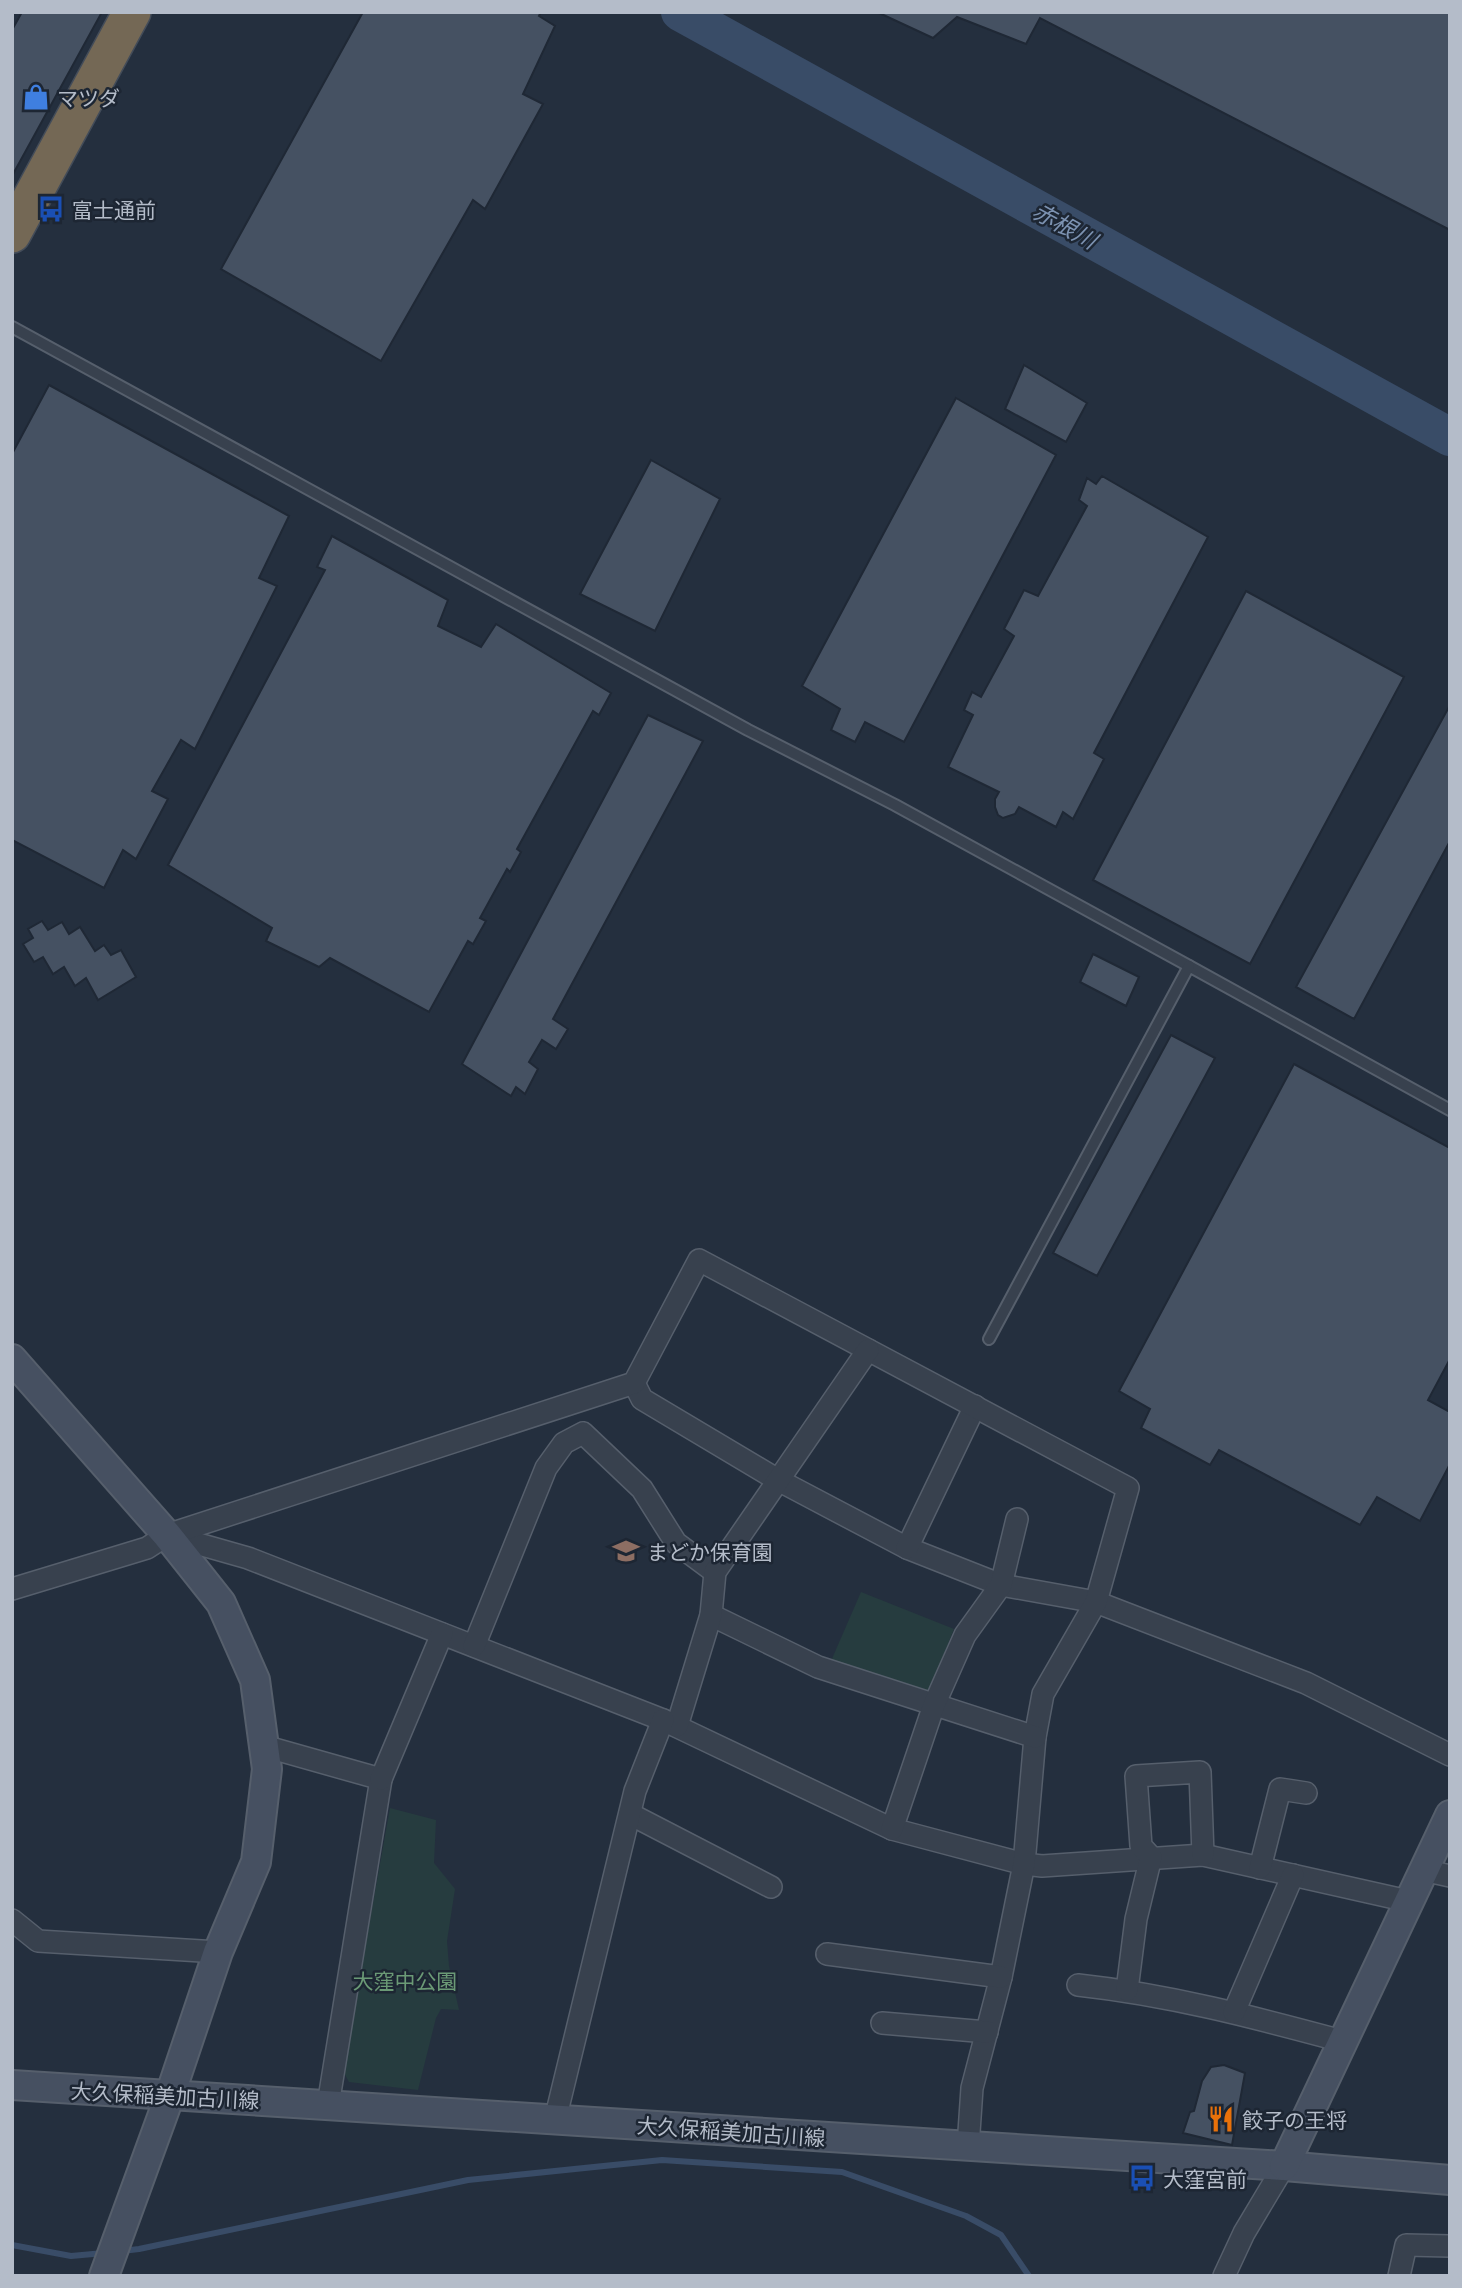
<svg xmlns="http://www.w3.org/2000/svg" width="1462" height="2288" viewBox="0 0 1462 2288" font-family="Barlow,'Noto Sans JP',sans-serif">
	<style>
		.green { fill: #263c3f }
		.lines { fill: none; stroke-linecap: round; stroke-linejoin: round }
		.stream { stroke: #394c67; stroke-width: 6 }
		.river { stroke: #394c67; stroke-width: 38 }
		.building { fill: #455162; stroke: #1f2835; stroke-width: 2 }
		.lane-casing { stroke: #565f6c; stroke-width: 14 }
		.street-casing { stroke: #565f6c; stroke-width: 24 }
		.secondary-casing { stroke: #565f6c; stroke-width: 32 }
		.highway-casing { stroke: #434c59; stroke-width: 40 }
		.lane { stroke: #38414e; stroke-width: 10 }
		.street { stroke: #38414e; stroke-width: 21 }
		.secondary { stroke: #465061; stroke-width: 28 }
		.highway { stroke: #746855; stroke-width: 37 }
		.labels { text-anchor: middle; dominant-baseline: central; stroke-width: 5; stroke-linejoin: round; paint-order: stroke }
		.poi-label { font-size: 21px; fill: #b4bcc9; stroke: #1d2633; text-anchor: start }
		.park-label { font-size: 21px; fill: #6b9a76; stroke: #1d2633 }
		.street-label { font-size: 21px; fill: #b4bcc9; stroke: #1d2633 }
		.water-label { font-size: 23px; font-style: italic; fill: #7c92b1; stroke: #1d2633 }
	</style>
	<rect width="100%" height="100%" fill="#242f3e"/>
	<g class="green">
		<path d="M 861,1592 L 954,1629 L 930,1689 L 920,1695 L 831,1661 Z"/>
		<path d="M 390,1808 L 436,1820 L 434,1863 L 455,1889 L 447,1941 L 449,1966 L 459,2010 L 441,2009 L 436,2018 L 418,2090 L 349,2082 L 343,2071 Z"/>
	</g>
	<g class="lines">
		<g class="stream">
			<path d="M 12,2245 L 71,2256 L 104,2253"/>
			<path d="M 122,2251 L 139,2249 L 468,2180 L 662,2160 L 842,2172 L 966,2216 L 1001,2235 L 1029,2276"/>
		</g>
		<path class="river" d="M 680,12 L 1450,437"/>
	</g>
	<g class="building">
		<path d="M 22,12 L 102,12 L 12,176 L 12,30 Z"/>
		<path d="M 363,12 L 541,12 L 539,16 L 555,26 L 523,94 L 543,104 L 485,209 L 473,200 L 381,361 L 221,269 Z"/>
		<path d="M 877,12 L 1450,12 L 1450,230 L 1040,18 L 1026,44 L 957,17 L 933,38 Z"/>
		<path d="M 1024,365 L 1087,403 L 1066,442 L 1005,409 Z"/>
		<path d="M 49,385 L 289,516 L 259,578 L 277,586 L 195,749 L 181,740 L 152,791 L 168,799 L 136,859 L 123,850 L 104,888 L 12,840 L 12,454 Z"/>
		<path d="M 956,398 L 1056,455 L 904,742 L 865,722 L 855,742 L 831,730 L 840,709 L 802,686 Z"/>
		<path d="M 651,460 L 720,499 L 655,631 L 580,594 Z"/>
		<path d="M 1102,476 L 1208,537 L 1094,753 L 1104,759 L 1073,819 L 1063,812 L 1056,827 L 1019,807 L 1015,814 L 1003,818 L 998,815 L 995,807 L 995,799 L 999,792 L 948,767 L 973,715 L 964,710 L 972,692 L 981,697 L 1014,636 L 1004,629 L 1024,590 L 1038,596 L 1087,506 L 1079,500 L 1087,478 L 1096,484 Z"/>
		<path d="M 332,536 L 448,600 L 438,626 L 481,647 L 496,624 L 611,693 L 599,715 L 593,711 L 517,849 L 521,852 L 510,872 L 507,869 L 480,918 L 486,921 L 473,944 L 468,941 L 429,1012 L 330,958 L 319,967 L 266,941 L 272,928 L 168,865 L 325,570 L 317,567 Z"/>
		<path d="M 1246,591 L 1404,677 L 1250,964 L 1093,880 Z"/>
		<path d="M 1450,705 L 1450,841 L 1354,1019 L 1296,987 Z"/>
		<path d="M 648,715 L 703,741 L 553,1019 L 568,1029 L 556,1049 L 542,1040 L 529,1062 L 538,1069 L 525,1094 L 516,1087 L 511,1096 L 462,1064 Z"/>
		<path d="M 42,921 L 48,930 L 62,922 L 69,934 L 80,927 L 95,951 L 104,945 L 111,955 L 121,950 L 136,977 L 98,1000 L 86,978 L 75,986 L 64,967 L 53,974 L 43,957 L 34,962 L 23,944 L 33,938 L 28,929 Z"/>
		<path d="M 1093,954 L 1139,977 L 1126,1006 L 1080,982 Z"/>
		<path d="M 1171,1035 L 1215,1058 L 1097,1276 L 1053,1253 Z"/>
		<path d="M 1294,1064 L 1450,1148 L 1450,1359 L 1428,1400 L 1450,1412 L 1450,1464 L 1420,1521 L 1377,1497 L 1360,1525 L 1219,1450 L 1210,1465 L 1141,1428 L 1150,1409 L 1119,1391 Z"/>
		<path d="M 1224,2065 L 1245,2073 L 1232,2145 L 1183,2133 L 1190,2112 L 1194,2111 L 1202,2081 L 1211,2067 Z"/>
	</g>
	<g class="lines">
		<g class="lane-casing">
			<g id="lane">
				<path d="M 12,327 L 748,730 L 895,805 L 1189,966 L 1450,1110"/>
				<path d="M 989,1339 L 1189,966"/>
			</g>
		</g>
		<g class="street-casing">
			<g id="street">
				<path d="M 634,1383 L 642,1399 L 778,1480 L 907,1548 L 1001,1585 L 1096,1602 L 1306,1683 L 1450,1755"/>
				<path d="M 167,1535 L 248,1558 L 663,1720 L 892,1829 L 1024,1864 L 1042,1866 L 1203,1855 L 1408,1901"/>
				<path d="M 907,1548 L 975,1406"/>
				<path d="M 12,1589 L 147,1548 L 167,1535 L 634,1383 L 699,1260 L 1128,1488 L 1096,1602 L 1043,1694 L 1035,1737 L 1024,1864 L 1001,1977 L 972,2088 L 968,2147"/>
				<path d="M 711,1615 L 818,1667 L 1035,1737"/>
				<path d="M 474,1646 L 546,1468 L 564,1443 L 583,1433 L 642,1489 L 676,1543 L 715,1572"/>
				<path d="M 677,1726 L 711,1615 L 715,1572 L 868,1350"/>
				<path d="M 264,1746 L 381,1779 L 328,2105"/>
				<path d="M 381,1779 L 442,1634"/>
				<path d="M 630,1814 L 771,1887"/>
				<path d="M 892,1829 L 934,1705 L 965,1635 L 1001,1585 L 1017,1519"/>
				<path d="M 1260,1868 L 1280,1789 L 1306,1793"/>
				<path d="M 1423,1870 L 1450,1876"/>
				<path d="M 12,1920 L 38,1941 L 218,1952"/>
				<path d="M 827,1954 L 1001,1977"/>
				<path d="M 1078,1985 C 1170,1995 1253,2017 1342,2041"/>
				<path d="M 1127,1990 L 1136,1919 L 1151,1857 L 1141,1846 L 1136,1776 L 1200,1772 L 1203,1855"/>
				<path d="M 1234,2012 L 1293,1875"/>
				<path d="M 882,2023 L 987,2032"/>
				<path d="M 555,2120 L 635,1791 L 663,1720"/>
				<path d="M 1224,2276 L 1244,2233 L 1284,2166"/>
				<path d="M 1399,2276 L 1406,2245 L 1450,2246"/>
			</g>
		</g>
		<g class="secondary-casing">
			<g id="secondary">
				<path d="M 12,1359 L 167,1535 L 221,1603 L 255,1680 L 267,1769 L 256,1862 L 218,1952 L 170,2095 L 104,2276"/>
				<path d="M 12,2085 L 1284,2166 L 1450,2180"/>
				<path d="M 1284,2166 L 1450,1815"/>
			</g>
		</g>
		<g class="highway-casing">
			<path id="highway" d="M 12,234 L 132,12"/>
		</g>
		<use href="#lane" class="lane"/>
		<use href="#street" class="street"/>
		<use href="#secondary" class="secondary"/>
		<use href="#highway" class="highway"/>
	</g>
	<defs>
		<g id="shop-bare" transform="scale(2.1)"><path d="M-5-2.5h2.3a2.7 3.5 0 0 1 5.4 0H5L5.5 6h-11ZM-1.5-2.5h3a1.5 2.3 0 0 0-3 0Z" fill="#3f7fe0" stroke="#1d2633" stroke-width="2.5" paint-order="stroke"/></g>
		<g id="bus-bare" transform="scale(2.1)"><path d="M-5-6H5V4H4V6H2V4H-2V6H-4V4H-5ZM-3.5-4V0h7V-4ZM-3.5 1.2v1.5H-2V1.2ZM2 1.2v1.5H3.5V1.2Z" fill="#1a4fb4" stroke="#1d2633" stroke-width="2.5" paint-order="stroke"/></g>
		<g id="school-bare" transform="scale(2.1)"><path d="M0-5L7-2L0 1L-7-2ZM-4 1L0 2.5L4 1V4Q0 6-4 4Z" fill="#8d6e63" stroke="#1d2633" stroke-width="2.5" paint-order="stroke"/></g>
		<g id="restaurant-bare" transform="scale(2.1)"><path d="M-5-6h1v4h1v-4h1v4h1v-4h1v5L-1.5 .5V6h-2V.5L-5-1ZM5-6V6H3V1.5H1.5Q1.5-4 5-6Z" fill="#e8710a" stroke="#1d2633" stroke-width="2.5" paint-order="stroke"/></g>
	</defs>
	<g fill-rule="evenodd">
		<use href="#shop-bare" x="36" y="97"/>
		<use href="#bus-bare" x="51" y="209"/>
		<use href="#school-bare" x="626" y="1551"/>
		<use href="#restaurant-bare" x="1221" y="2119"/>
		<use href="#bus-bare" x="1142" y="2178"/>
	</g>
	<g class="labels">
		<g class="poi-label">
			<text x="57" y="97">マツダ</text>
			<text x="72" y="209">富士通前</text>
			<text x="647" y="1551">まどか保育園</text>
			<text x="1242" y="2119">餃子の王将</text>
			<text x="1163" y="2178">大窪宮前</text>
		</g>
		<g class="park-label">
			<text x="405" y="1980">大窪中公園</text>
		</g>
		<g class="street-label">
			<text transform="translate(165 2095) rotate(3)">大久保稲美加古川線</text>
			<text transform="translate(731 2131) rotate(4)">大久保稲美加古川線</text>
		</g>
		<g class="water-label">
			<text transform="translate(1065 225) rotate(29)">赤根川</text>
		</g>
	</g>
	<rect width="1462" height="2288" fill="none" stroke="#b4bcc9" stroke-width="28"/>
</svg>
